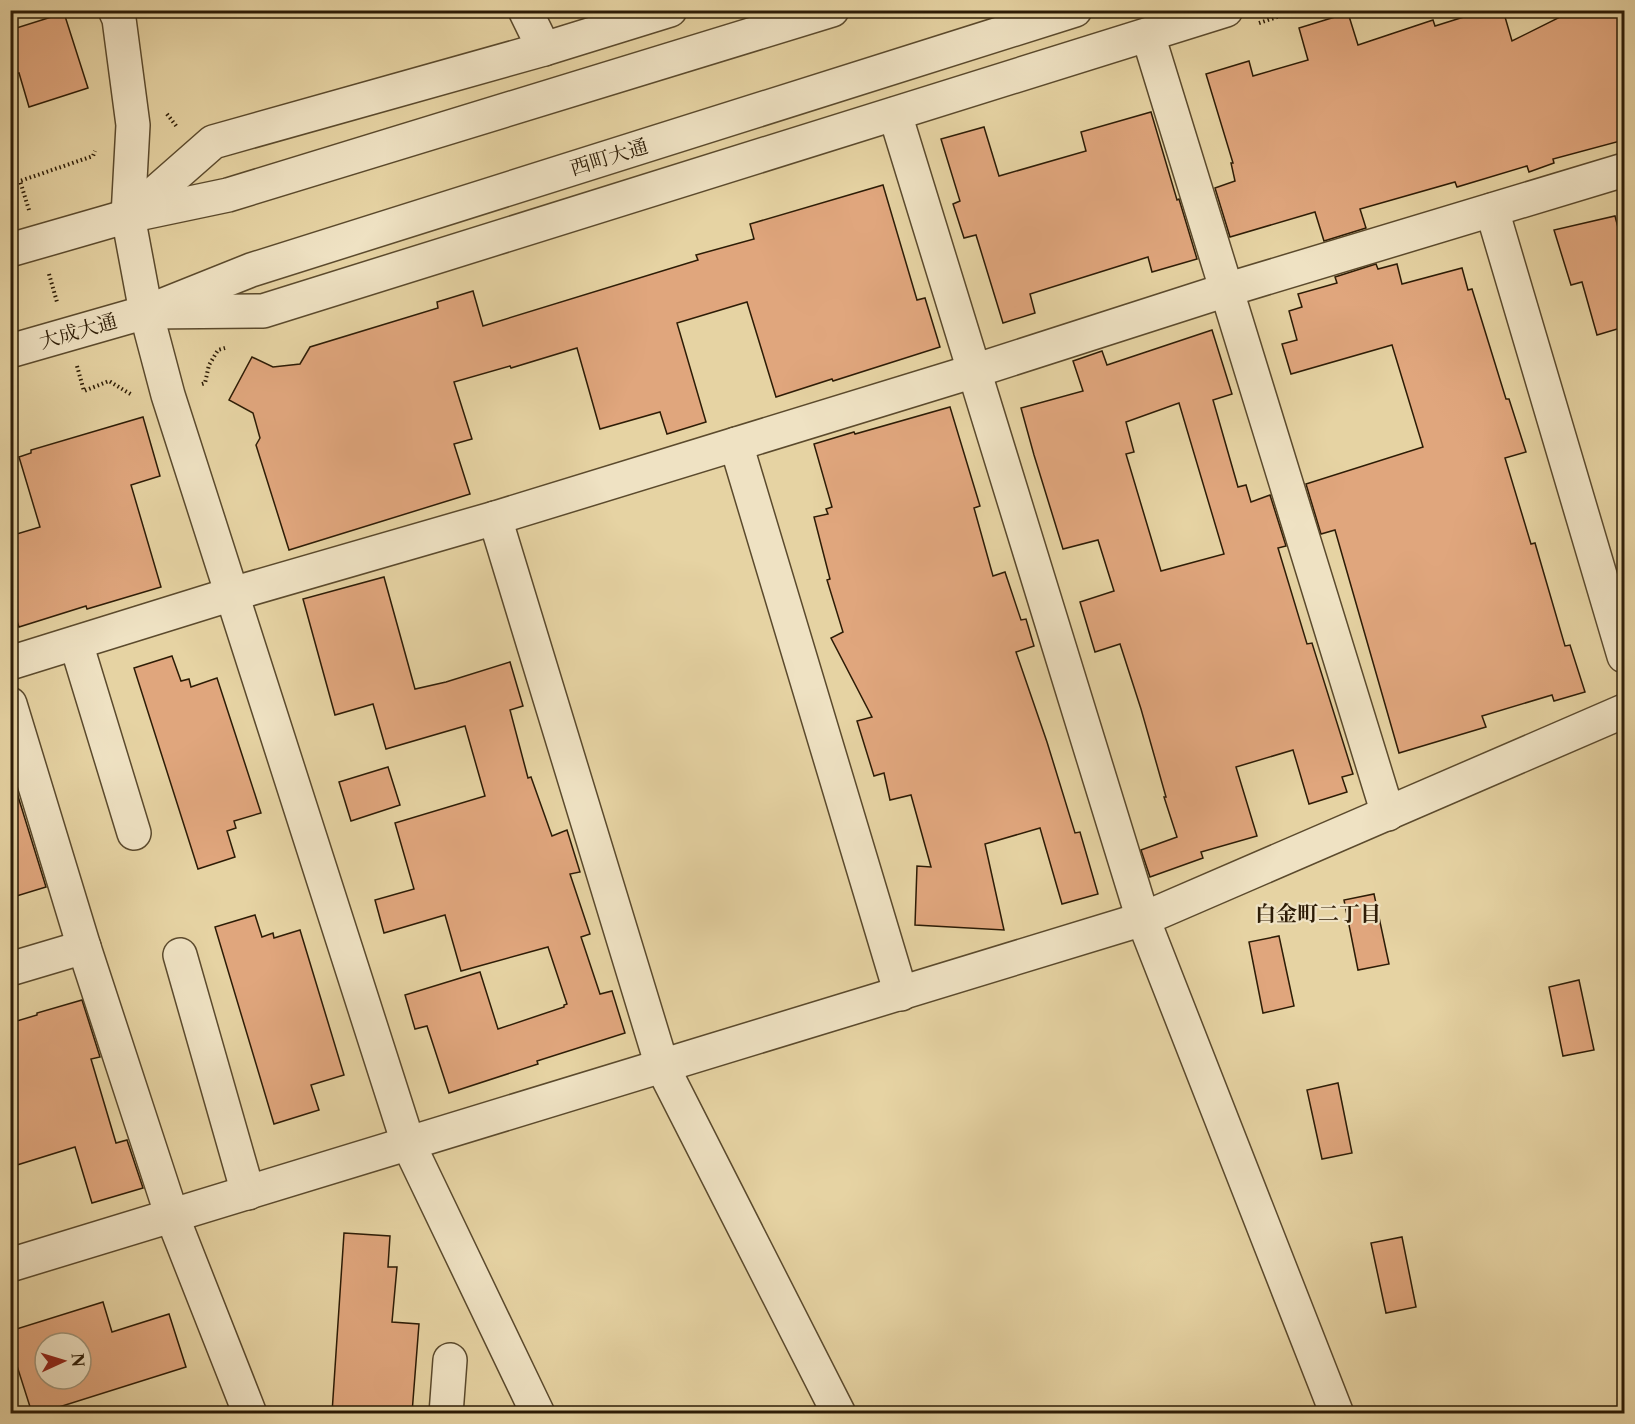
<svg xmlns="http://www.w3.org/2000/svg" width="1635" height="1424" viewBox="0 0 1635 1424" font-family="'Libre Caslon Text','Noto Serif JP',serif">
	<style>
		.building { fill: #e0a67d; stroke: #2d1c06; stroke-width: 1.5; fill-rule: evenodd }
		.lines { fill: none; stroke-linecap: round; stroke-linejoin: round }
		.minor-casing { stroke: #5b4a2d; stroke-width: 36 }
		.path { stroke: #2d1c06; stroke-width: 4; stroke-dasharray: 1.5 3; stroke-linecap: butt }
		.minor { stroke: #efe2c3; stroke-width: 33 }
		.labels { text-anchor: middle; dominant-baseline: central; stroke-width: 4.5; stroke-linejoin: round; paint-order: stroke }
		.street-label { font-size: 20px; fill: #2d1c06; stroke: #efe2c3 }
		.neighbourhood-label { font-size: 21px; font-weight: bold; fill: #2d1c06; stroke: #efe2c3 }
	</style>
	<rect width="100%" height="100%" fill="#e6d3a3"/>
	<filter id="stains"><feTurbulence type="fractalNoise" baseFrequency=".00333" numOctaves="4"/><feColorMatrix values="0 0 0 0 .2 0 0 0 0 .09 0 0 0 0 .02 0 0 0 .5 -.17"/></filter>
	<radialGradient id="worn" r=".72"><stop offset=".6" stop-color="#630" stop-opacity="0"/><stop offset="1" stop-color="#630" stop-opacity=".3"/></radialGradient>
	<g class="building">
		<path d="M 1486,10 L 1503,10 L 1512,41 L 1574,10 L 1624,10 L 1624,140 L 1553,159 L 1554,163 L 1529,172 L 1527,166 L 1457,187 L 1455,182 L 1360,209 L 1366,228 L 1324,241 L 1315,212 L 1230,237 L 1215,188 L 1235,181 L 1231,163 L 1233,163 L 1206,74 L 1249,61 L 1253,76 L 1308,60 L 1299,28 L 1348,13 L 1358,45 L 1433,20 L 1435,26 Z"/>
		<path d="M 64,13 L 88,88 L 29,107 L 19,73 L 10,75 L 10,30 Z"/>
		<path d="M 1151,112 L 1177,200 L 1179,199 L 1197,259 L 1152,272 L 1148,257 L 1030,294 L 1035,313 L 1003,323 L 976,235 L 964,238 L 953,204 L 960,201 L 941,139 L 984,127 L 999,176 L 1086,151 L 1081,132 Z"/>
		<path d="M 883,185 L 917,300 L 925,298 L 940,347 L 833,381 L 832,379 L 776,397 L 747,302 L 677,323 L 706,422 L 667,434 L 660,412 L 600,429 L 577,348 L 511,368 L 510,366 L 454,382 L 472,439 L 454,444 L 470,494 L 289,550 L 256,445 L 260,438 L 253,413 L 229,400 L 252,357 L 273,367 L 300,364 L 310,347 L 438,308 L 437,302 L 473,291 L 483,326 L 698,260 L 696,255 L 754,239 L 750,224 Z"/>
		<path d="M 1615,216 L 1624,251 L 1624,327 L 1597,335 L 1582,282 L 1571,285 L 1554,230 Z"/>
		<path d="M 1376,264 L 1378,269 L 1397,264 L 1402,284 L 1462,268 L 1468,290 L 1472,289 L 1506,399 L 1509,399 L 1526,452 L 1505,458 L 1531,544 L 1535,543 L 1565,646 L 1570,645 L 1585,692 L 1554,701 L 1552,695 L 1482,716 L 1486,727 L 1399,753 L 1335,530 L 1321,534 L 1306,484 L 1423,447 L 1392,345 L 1291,374 L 1282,344 L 1297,340 L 1289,311 L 1302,307 L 1298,294 L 1337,283 L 1335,277 Z"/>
		<path d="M 1212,330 L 1232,394 L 1213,400 L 1238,487 L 1246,485 L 1251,502 L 1270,495 L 1286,546 L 1278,548 L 1307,644 L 1312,643 L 1353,774 L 1342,777 L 1347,792 L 1309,804 L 1293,750 L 1236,767 L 1257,836 L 1201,852 L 1203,858 L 1150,877 L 1141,850 L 1177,837 L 1164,797 L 1166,797 L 1141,709 L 1120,644 L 1095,652 L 1080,602 L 1114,591 L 1098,540 L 1063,549 L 1034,455 L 1021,408 L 1083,391 L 1073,361 L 1102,351 L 1107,365 ZM 1179,403 L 1224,554 L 1161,571 L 1126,454 L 1134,452 L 1126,422 Z"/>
		<path d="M 950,407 L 980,506 L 974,508 L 993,576 L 1005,572 L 1021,620 L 1026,619 L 1034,646 L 1016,652 L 1047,742 L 1075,833 L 1080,832 L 1098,894 L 1062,904 L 1040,828 L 985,844 L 1004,930 L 915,925 L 917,866 L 931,867 L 911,795 L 890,800 L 884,773 L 874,776 L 857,721 L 872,717 L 831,638 L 843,632 L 827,580 L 830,579 L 814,517 L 828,514 L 826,509 L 832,507 L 814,444 L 854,432 L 855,434 Z"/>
		<path d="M 143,417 L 160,476 L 131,485 L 161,587 L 87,609 L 86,606 L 19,627 L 10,601 L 10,536 L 40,527 L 19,457 L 31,453 L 31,450 Z"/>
		<path d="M 384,577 L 415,689 L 446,682 L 510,662 L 523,706 L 510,710 L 528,778 L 531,777 L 552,836 L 567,830 L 580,872 L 570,874 L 590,934 L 581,937 L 600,994 L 612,991 L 625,1033 L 537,1061 L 538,1064 L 449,1093 L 427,1026 L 415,1029 L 405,995 L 480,972 L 498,1029 L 564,1007 L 564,1005 L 567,1004 L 548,947 L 461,971 L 445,915 L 384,933 L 375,900 L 414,889 L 395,823 L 485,796 L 465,726 L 386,749 L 373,704 L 335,715 L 303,599 Z"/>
		<path d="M 172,656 L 181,681 L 189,679 L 191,687 L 217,678 L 261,813 L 234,821 L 236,828 L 227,831 L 235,857 L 198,869 L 134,668 Z"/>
		<path d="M 388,767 L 400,805 L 351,821 L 339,782 Z"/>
		<path d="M 17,793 L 46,887 L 10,898 L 10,794 Z"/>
		<path d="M 1374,894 L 1389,964 L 1358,970 L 1344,900 Z"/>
		<path d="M 255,915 L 262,937 L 273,933 L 274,938 L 300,930 L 344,1075 L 311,1085 L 319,1110 L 274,1124 L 215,927 Z"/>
		<path d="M 1279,936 L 1294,1006 L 1263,1013 L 1249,942 Z"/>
		<path d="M 1579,980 L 1594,1050 L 1563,1056 L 1549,987 Z"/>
		<path d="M 82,1000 L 100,1057 L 91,1059 L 116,1143 L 127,1140 L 143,1188 L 92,1203 L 75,1147 L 17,1165 L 10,1144 L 10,1023 L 37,1015 L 37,1013 Z"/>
		<path d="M 1338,1083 L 1352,1153 L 1322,1159 L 1307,1090 Z"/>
		<path d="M 344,1233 L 390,1236 L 388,1267 L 397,1267 L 392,1322 L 419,1324 L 412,1413 L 332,1413 Z"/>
		<path d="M 1402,1237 L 1416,1307 L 1386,1313 L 1371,1243 Z"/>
		<path d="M 103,1302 L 112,1332 L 169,1314 L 186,1367 L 40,1413 L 32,1413 L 10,1344 L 10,1331 ZM 45,1343 L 81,1343 L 81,1379 L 45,1379 Z"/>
	</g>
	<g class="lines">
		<g class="minor-casing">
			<g id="minor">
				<path d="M 115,10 L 119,19 L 133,125 L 128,216 L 146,312 L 168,395 L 408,1143 L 538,1414"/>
				<path d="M 525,10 L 544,49"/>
				<path d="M 1148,35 L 1388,814"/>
				<path d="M 895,114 L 1143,919 L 1337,1414"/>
				<path d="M 1492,210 L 1624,656"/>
				<path d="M 130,215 L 213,142 L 544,49 L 670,10"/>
				<path d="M 10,250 L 128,216 L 228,195 L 832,10"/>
				<path d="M 146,312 L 263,311 L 1226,10"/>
				<path d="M 10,351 L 146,312 L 251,270 L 1075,10"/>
				<path d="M 736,444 L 901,994"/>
				<path d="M 495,518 L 662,1066 L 839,1414"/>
				<path d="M 76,643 L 134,833"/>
				<path d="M 10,663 L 232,594 L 495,518 L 974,371 L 1226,290 L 1624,170"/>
				<path d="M 10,704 L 84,947 L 172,1216 L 250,1414"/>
				<path d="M 180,955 L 248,1193"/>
				<path d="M 10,969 L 84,947"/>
				<path d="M 10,1265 L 1143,919 L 1624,711"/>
				<path d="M 446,1414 L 450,1360"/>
			</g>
		</g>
		<g class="path">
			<path d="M 1259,23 L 1298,10"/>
			<path d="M 167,114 L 177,127"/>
			<path d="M 29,210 L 20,181 L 93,156 L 95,151"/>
			<path d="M 49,274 L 57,302"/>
			<path d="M 77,366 L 84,391 L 109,381 L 132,395"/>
			<path d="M 202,384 L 205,383 L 209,365 L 218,350 L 225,348"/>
		</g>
		<use href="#minor" class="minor"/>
	</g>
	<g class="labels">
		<g class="street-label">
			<text transform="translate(609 157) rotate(-17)">西町大通</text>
			<text transform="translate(78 331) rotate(-16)">大成大通</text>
		</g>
		<g class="neighbourhood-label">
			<text x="1318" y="913">白金町二丁目</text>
		</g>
	</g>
	<rect width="1635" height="1424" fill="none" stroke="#e6d3a3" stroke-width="36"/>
	<rect x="12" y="12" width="1611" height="1400" fill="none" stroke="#2d1c06" stroke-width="3"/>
	<rect x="18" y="18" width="1599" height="1388" fill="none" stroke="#2d1c06" stroke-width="1.5"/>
	<g transform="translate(63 1361) rotate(86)"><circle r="28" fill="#efe2c3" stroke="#a19377" stroke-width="1.5"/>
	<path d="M0-4.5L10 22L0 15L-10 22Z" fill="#8f2418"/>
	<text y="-9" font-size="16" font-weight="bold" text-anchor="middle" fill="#2d1c06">N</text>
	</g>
	<rect width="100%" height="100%" filter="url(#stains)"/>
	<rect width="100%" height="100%" fill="url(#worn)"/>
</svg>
